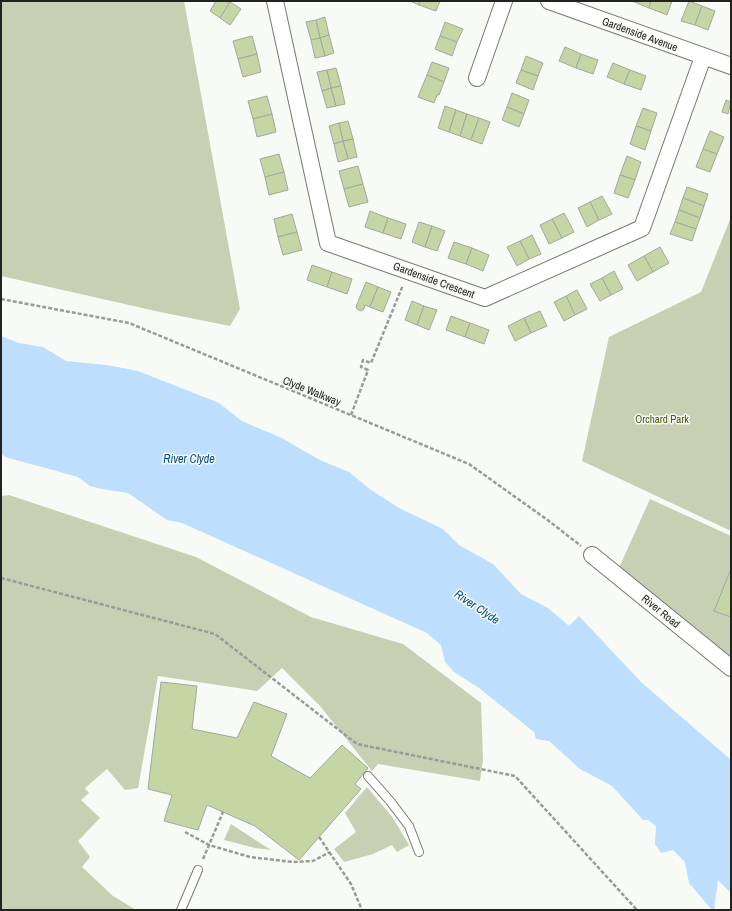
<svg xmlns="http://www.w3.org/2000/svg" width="732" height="911" viewBox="0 0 732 911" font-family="'Archivo Narrow',sans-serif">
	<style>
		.green { fill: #c7d0b3 }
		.water { fill: #bddffd }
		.building { fill: #c5d5a3; stroke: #a5a6a1 }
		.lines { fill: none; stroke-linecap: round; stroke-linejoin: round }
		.lane-casing { stroke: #777874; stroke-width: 10 }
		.street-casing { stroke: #777874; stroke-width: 18 }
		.path { stroke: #9a9b98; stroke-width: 2.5; stroke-dasharray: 4 2; stroke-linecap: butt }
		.lane { stroke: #fff; stroke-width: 8 }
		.street { stroke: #fff; stroke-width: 16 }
		.labels { text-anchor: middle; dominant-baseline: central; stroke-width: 3; stroke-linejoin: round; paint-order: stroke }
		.street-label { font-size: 11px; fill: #222220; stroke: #f8faf5 }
		.park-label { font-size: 11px; fill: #4a5b10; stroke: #f8faf5 }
		.water-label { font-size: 12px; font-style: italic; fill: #054d7a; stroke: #f8faf5 }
	</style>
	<rect width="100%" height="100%" fill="#f8faf5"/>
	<g class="green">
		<path d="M 1,1 L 184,1 L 240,309 L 230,326 L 160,312 L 1,276 Z"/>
		<path d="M 731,217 L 731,531 L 582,461 L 609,337 L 701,292 Z"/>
		<path d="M 9,495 L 196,557 L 311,617 L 403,644 L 481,703 L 483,760 L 480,781 L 378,764 L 372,771 L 320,706 L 282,668 L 257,691 L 158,676 L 138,788 L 125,790 L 107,769 L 85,788 L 89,793 L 81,800 L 100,818 L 78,841 L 90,857 L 82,867 L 113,896 L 136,910 L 1,910 L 1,496 Z"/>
		<path d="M 650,499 L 731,536 L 731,653 L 729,657 L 618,570 Z"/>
		<path d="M 367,787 L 393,818 L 409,845 L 397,852 L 392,845 L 373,854 L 344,862 L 334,849 L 356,832 L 345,813 Z"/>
		<path d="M 231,824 L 271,850 L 255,848 L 224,840 Z"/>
	</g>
	<path class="water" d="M 1,336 L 19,343 L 43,347 L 66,361 L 107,365 L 138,371 L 219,403 L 242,421 L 284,439 L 295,446 L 322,461 L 349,472 L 371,490 L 399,508 L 443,529 L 459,545 L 493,564 L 521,594 L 548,608 L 569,626 L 579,616 L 641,682 L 731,760 L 731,893 L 718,880 L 714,910 L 712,910 L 689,883 L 685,862 L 673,850 L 661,853 L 655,844 L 656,826 L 648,820 L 643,820 L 612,786 L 580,769 L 549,741 L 536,739 L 534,732 L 479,688 L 454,672 L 445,662 L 441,645 L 427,633 L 182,523 L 167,520 L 128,493 L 102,489 L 90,486 L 78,477 L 42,467 L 8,458 L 1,454 Z"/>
	<g class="building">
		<path d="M 216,1 L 230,2 L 220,18 L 210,11 Z"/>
		<path d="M 410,1 L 420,1 L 419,5 Z"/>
		<path d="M 420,1 L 440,1 L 436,11 L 419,5 Z"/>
		<path d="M 632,1 L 651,1 L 649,8 Z"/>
		<path d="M 651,1 L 672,1 L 667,15 L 649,8 Z"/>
		<path d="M 689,1 L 702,6 L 695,25 L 681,21 Z"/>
		<path d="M 230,2 L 241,9 L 230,25 L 220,18 Z"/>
		<path d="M 702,6 L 715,11 L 708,30 L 695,25 Z"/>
		<path d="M 325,17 L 329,35 L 320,38 L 316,20 Z"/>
		<path d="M 316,20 L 320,38 L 311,40 L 306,22 Z"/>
		<path d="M 445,22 L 463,29 L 457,42 L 440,36 Z"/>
		<path d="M 329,35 L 334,53 L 325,56 L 320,38 Z"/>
		<path d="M 252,36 L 257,54 L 238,59 L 233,41 Z"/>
		<path d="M 440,36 L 457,42 L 452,56 L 435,49 Z"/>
		<path d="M 320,38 L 325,56 L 315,58 L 311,40 Z"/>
		<path d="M 565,47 L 581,54 L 576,68 L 559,61 Z"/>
		<path d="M 257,54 L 261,72 L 243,77 L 238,59 Z"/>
		<path d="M 581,54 L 598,60 L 593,74 L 576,68 Z"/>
		<path d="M 526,56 L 543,63 L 538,76 L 521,70 Z"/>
		<path d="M 432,62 L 449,68 L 444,82 L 427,75 Z"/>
		<path d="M 613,63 L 630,70 L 624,84 L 607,77 Z"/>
		<path d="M 336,68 L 341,86 L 331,88 L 327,70 Z"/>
		<path d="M 327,70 L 331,88 L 322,91 L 317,72 Z"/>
		<path d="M 521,70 L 538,76 L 533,90 L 516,83 Z"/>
		<path d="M 630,70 L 646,76 L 641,90 L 624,84 Z"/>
		<path d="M 427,75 L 444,82 L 439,95 L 437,95 L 434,103 L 418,97 Z"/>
		<path d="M 341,86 L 345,104 L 336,106 L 331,88 Z"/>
		<path d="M 331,88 L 336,106 L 327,108 L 322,91 Z"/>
		<path d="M 512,93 L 529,100 L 524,114 L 507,107 Z"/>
		<path d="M 267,96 L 272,114 L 253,119 L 248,101 Z"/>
		<path d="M 726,100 L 731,102 L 728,114 L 722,112 Z"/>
		<path d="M 445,106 L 456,110 L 449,132 L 438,128 Z"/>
		<path d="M 507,107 L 524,114 L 519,127 L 502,120 Z"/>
		<path d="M 643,108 L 657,113 L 651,131 L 636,126 Z"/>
		<path d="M 456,110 L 467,114 L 460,136 L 449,132 Z"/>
		<path d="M 272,114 L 276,132 L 257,137 L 253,119 Z"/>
		<path d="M 467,114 L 479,118 L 471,140 L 460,136 Z"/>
		<path d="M 479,118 L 490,122 L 482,144 L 471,140 Z"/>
		<path d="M 348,121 L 353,139 L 343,141 L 339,123 Z"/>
		<path d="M 339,123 L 343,141 L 334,144 L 329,126 Z"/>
		<path d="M 636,126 L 651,131 L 645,150 L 630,144 Z"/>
		<path d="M 710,131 L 724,137 L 717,154 L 703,149 Z"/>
		<path d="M 353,139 L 357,157 L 348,159 L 343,141 Z"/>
		<path d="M 343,141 L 348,159 L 338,162 L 334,144 Z"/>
		<path d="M 703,149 L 717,154 L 710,172 L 696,167 Z"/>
		<path d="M 279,154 L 284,172 L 265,177 L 260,159 Z"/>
		<path d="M 627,156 L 641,162 L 635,180 L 620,175 Z"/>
		<path d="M 358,166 L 363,184 L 344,189 L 339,171 Z"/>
		<path d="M 284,172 L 288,190 L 269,195 L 265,177 Z"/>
		<path d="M 620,175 L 635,180 L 628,198 L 614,193 Z"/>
		<path d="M 363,184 L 368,202 L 349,207 L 344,189 Z"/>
		<path d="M 687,187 L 708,194 L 704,206 L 683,198 Z"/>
		<path d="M 602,196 L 612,214 L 599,220 L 590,202 Z"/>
		<path d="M 683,198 L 704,206 L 700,218 L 679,210 Z"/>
		<path d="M 590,202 L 599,220 L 587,227 L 578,208 Z"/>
		<path d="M 679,210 L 700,218 L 696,229 L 675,222 Z"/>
		<path d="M 370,211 L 388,218 L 383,233 L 365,227 Z"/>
		<path d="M 564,213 L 574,232 L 562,238 L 552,219 Z"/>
		<path d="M 292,214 L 297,232 L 278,237 L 274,219 Z"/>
		<path d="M 388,218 L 406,224 L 401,239 L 383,233 Z"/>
		<path d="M 552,219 L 562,238 L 549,244 L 540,225 Z"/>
		<path d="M 419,222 L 432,226 L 425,247 L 412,242 Z"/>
		<path d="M 675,222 L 696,229 L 692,241 L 670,234 Z"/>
		<path d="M 432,226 L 445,231 L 437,251 L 425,247 Z"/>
		<path d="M 297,232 L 302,250 L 283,255 L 278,237 Z"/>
		<path d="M 532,235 L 541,254 L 529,259 L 520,241 Z"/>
		<path d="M 520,241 L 529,259 L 517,266 L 507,247 Z"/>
		<path d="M 454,242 L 472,248 L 466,264 L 448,258 Z"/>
		<path d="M 660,247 L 669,263 L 653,272 L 644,256 Z"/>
		<path d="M 472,248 L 489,255 L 483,271 L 466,264 Z"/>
		<path d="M 644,256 L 653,272 L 637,281 L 628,265 Z"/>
		<path d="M 312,265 L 332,272 L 327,287 L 307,280 Z"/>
		<path d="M 614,271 L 623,289 L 611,295 L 602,278 Z"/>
		<path d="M 332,272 L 352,279 L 347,294 L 327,287 Z"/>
		<path d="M 602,278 L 611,295 L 600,301 L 590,284 Z"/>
		<path d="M 366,282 L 378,287 L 370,307 L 365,305 L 364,309 L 361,311 L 357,309 L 356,307 Z"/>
		<path d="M 378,287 L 391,292 L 383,312 L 370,307 Z"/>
		<path d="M 577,290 L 587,309 L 575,315 L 566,296 Z"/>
		<path d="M 566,296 L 575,315 L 564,321 L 554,302 Z"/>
		<path d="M 412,301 L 424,306 L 417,325 L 405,320 Z"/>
		<path d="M 424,306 L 437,310 L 429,330 L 417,325 Z"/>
		<path d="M 540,311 L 547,326 L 531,333 L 524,318 Z"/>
		<path d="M 451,316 L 470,323 L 465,337 L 446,330 Z"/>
		<path d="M 524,318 L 531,333 L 515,341 L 508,326 Z"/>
		<path d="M 470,323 L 489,330 L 484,344 L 465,337 Z"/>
		<path d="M 731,569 L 731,617 L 714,611 Z"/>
		<path d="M 161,682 L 197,686 L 192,729 L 237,738 L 254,702 L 287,714 L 271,756 L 310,778 L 342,745 L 368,768 L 355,784 L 361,789 L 299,860 L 255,826 L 207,805 L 198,830 L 164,821 L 172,795 L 148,789 Z"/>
	</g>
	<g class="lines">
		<g class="lane-casing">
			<g id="lane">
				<path d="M 368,776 L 390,801 L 409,826 L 419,852"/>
				<path d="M 181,910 L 198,870"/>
			</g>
		</g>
		<g class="street-casing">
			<g id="street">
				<path d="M 275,1 L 328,243 L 485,298 L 642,228 L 703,57"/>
				<path d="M 549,1 L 731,66"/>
				<path d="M 477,78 L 504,1"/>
				<path d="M 592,555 L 731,668"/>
			</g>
		</g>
		<g class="path">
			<path d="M 1,299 L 129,323 L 469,464 L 549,521 L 581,546"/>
			<path d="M 351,415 L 368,370 L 361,367 L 363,360 L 371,363 L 403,285"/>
			<path d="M 1,578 L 215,634 L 357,744 L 515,776 L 637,910"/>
			<path d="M 185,832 L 209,845 L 250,857 L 293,862 L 313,861 L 330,852"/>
			<path d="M 319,837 L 351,884 L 362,910"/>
			<path d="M 203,859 L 223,812"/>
		</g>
		<use href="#lane" class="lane"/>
		<use href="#street" class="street"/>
	</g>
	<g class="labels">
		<g class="street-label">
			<text transform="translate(640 34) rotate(20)">Gardenside Avenue</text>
			<text transform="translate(434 280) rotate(20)">Gardenside Crescent</text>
			<text transform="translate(312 391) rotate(22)">Clyde Walkway</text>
			<text transform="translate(661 611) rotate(39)">River Road</text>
		</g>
		<g class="park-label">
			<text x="662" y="419">Orchard Park</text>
		</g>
		<g class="water-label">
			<text x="189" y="459">River Clyde</text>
			<text transform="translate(477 607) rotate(34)">River Clyde</text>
		</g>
	</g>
	<rect width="732" height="911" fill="none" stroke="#222220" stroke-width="4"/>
</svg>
